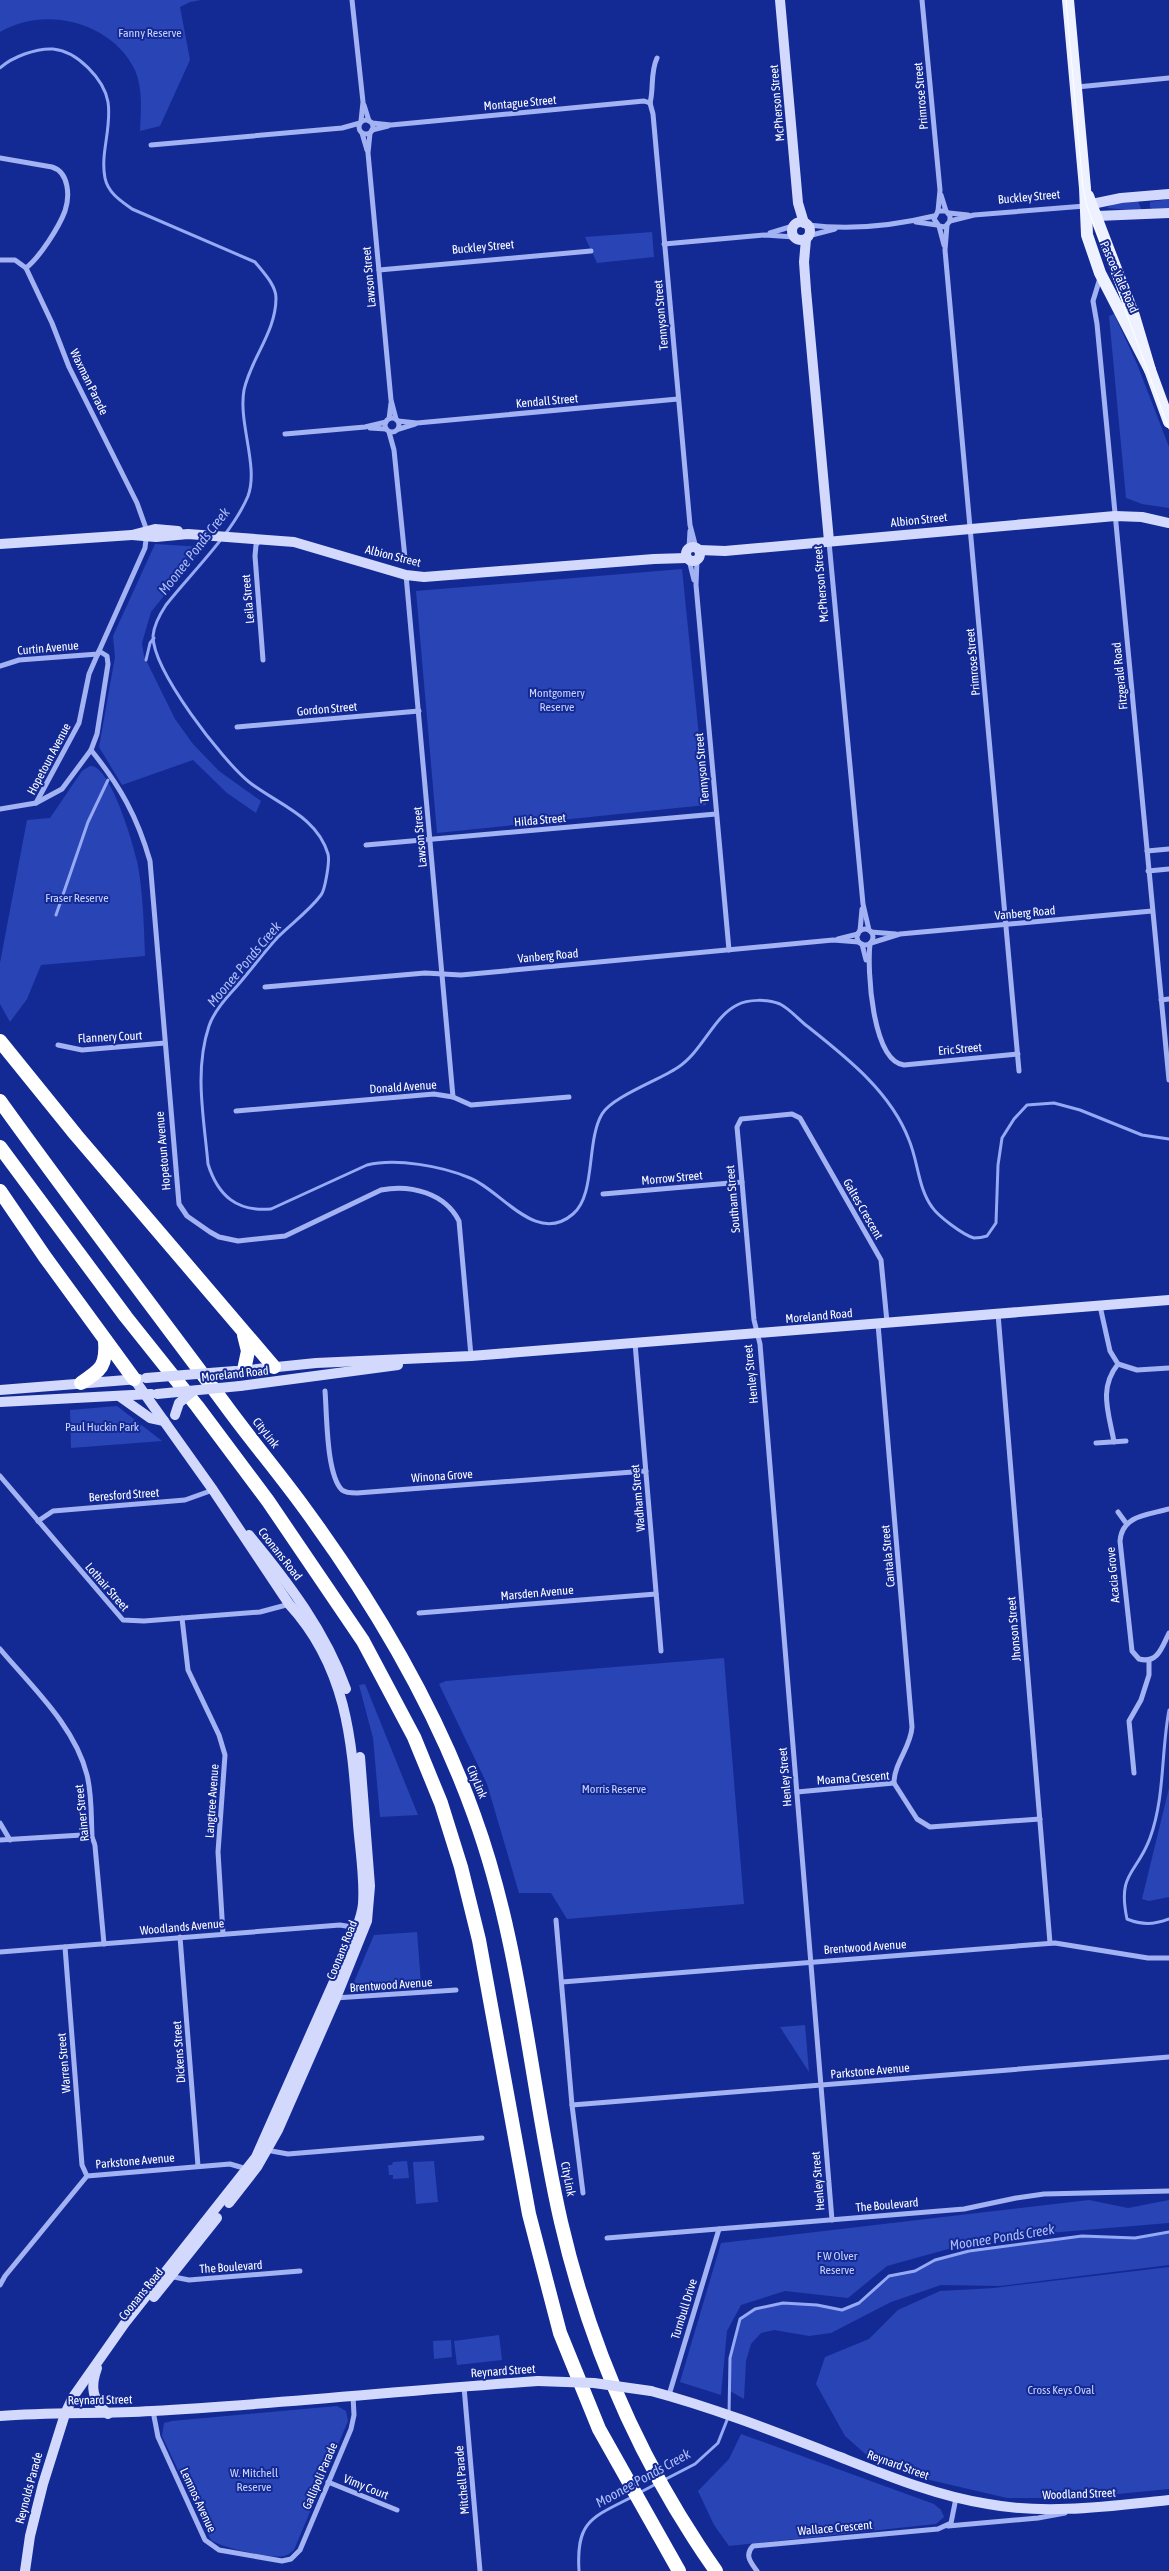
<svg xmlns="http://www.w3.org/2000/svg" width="1169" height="2571" viewBox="0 0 1169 2571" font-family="'Asap Condensed',sans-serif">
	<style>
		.green { fill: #2944b5 }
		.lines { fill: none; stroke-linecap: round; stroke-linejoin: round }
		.stream { stroke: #95a9f5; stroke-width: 3 }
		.street { stroke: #a3b2f2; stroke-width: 5 }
		.secondary { stroke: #d2d9fc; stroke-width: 10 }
		.primary { stroke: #eef1ff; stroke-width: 12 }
		.highway { stroke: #fff; stroke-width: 14 }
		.tram { stroke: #fff; stroke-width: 1 }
		.secondary-bridge { stroke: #d2d9fc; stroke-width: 10 }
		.labels { text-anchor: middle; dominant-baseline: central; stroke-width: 4; stroke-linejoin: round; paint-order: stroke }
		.park-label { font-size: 12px; fill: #cbd4fd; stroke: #132a95 }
		.street-label { font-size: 12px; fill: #fff; stroke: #132a95 }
		.water-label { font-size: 14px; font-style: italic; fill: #afbef9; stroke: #132a95 }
	</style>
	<rect width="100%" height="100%" fill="#132a95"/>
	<g class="green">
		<path d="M 0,0 L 201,0 L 190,2 L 180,7 L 190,60 L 160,126 L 140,131 C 141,111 143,89 135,70 C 112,22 45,5 0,32 Z"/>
		<path d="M 1169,199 L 1169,208 L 1152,209 L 1150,207 L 1150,202 Z"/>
		<path d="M 1138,201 L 1142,211 L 1106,208 L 1114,204 Z"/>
		<path d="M 652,232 L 654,257 L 597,263 L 585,237 Z"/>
		<path d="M 1114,314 L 1137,364 L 1169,447 L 1169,508 L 1142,504 L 1126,498 L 1109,316 Z"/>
		<path d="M 155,544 L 203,547 L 151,612 L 142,643 L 144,656 L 175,719 L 193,744 L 219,771 L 261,801 L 256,813 L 227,793 L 193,760 L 122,785 L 99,747 L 115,657 L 113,636 Z"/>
		<path d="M 682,569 L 706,805 L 437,833 L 416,591 Z"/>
		<path d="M 90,766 C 110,764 133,843 137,861 C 143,890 144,927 145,956 L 41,965 L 27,999 L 10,1022 L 0,1004 L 0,963 L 27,820 L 50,818 L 82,771 Z"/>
		<path d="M 117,1406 L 162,1441 L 71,1448 L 70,1410 Z"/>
		<path d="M 724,1658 L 744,1904 L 567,1919 L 551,1893 L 519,1893 L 487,1784 L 439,1684 L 446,1681 Z"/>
		<path d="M 365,1684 L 418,1815 L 380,1817 L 373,1738 L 359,1685 Z"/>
		<path d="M 1169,1788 L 1169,1897 L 1149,1901 L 1142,1899 Z"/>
		<path d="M 417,1932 L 421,1983 L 355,1987 L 354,1982 L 374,1935 Z"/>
		<path d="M 805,2025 L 809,2072 L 780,2027 Z"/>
		<path d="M 407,2161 L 409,2178 L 393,2179 L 393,2175 L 389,2175 L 388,2165 L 392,2165 L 393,2162 Z"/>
		<path d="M 434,2161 L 438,2202 L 416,2204 L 413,2162 Z"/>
		<path d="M 1089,2200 L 1128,2208 L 1169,2200 L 1169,2223 L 988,2238 L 887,2266 L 848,2298 L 785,2291 L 741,2305 L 727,2331 L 721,2395 L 680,2382 L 721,2243 Z"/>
		<path d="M 1169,2232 L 1169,2265 L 1000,2286 L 941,2285 L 891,2302 L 831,2333 L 809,2336 L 774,2330 L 761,2333 L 751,2344 L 746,2361 L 744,2399 L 730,2391 L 730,2358 L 740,2319 L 755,2309 L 783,2303 L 817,2305 L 842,2310 L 859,2303 L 889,2276 L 915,2271 L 935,2260 L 969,2251 L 1082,2236 L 1135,2238 Z"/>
		<path d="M 1169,2267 L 1169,2489 L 1076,2498 L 1007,2498 L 917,2477 L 870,2458 L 845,2436 L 816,2384 L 825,2357 L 869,2339 L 898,2310 L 940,2291 L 994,2288 Z"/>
		<path d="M 499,2335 L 502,2360 L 457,2365 L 454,2341 Z"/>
		<path d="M 451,2340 L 452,2357 L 434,2359 L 433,2341 Z"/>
		<path d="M 337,2406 L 346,2411 L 348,2421 L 294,2550 C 291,2553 288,2555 284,2556 C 272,2559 222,2548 211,2540 L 162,2436 L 164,2423 L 172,2421 Z"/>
		<path d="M 741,2434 L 934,2504 L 941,2510 L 944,2517 L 936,2524 L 729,2546 L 714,2525 L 698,2491 L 729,2459 Z"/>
	</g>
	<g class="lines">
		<g class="stream">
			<path d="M 0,68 C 12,57 36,48 53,49 C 77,51 104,79 108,102 C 112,128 100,153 105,178 C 108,193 121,201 132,209 L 255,262 C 263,272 276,285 276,298 C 276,332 251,358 244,390 C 238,423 259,467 248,496 C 232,534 192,572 166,605 C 160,614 154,624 153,636 C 153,671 222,760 249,782 C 277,804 317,816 328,854 C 330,861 325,890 321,895 C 309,911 292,923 278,937 C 264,952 251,970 237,986 C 227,997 214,1011 209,1026 C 194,1071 204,1118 208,1164 C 218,1196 237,1212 271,1209 L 367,1165 C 396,1158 442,1166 470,1178 C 501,1190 536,1246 573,1214 C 596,1195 586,1141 602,1114 C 612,1097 659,1080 677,1068 C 703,1051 713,1017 737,1005 C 748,999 768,999 780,1004 C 790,1009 799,1020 807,1026 C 846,1057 891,1092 909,1140 C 918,1161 918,1188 932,1207 C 938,1216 963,1235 974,1238 C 978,1238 984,1237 987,1236 L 996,1223 L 998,1165 L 1002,1138 L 1014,1119 L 1027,1105 L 1054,1103 L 1080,1110 L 1142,1135 L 1169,1139"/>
			<path d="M 146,660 L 150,643 L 154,638"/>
			<path d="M 56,915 L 88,822 L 108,780"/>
			<path d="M 1169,1710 C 1161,1752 1165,1797 1150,1838 C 1137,1874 1117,1872 1127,1919 C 1142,1925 1153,1925 1169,1919"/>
			<path d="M 664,2480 L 695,2464 L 718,2443 L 729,2415 L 730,2358 L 740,2319 L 755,2309 L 783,2303 L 817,2305 L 842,2310 L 859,2303 L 889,2276 L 915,2271 L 935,2260 L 969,2251 L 1082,2236 L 1135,2238 L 1169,2232"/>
			<path d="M 639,2493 L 656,2484"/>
			<path d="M 579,2571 C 576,2521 591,2518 632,2497"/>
		</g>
		<g class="street">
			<path d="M 352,0 L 363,102 L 361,121"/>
			<path d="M 922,0 L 940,190 L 938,211"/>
			<path d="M 1077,87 L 1169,78"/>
			<path d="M 650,103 L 653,114 L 690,525 L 696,548"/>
			<path d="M 650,103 C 654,88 650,73 657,58"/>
			<path d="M 364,105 L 369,121"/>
			<circle cx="366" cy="127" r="7"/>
			<path d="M 372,123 L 391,125 L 644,101 L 650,103"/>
			<path d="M 372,130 L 388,126"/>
			<path d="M 362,133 L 367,150"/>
			<path d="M 370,133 L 368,153 L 391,400 L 396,419"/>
			<path d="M 151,145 L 342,128 L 360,123"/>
			<path d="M 0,158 L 52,167 C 69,172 70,196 65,211 C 59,227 40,257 26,268"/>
			<path d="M 941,195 L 946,211"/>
			<path d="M 949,213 L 968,215"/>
			<path d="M 950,221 L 974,215 L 1085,206"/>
			<path d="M 916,222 L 937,225"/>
			<path d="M 808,225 C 849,230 893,226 934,216"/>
			<path d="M 947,225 L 945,250 L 1019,1071"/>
			<path d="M 939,226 L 945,227 L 950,221 L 950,216 L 946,211 L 938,211 L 934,219 L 939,226 L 944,245"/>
			<path d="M 770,233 L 793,226"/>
			<path d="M 808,236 L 835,229"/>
			<path d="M 664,244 L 765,235 L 794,237"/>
			<path d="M 0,260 L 15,260 L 26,268 L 52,323 L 69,367 L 137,503 L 147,531 L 145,548 L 99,651 L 107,656 L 108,664 L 97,734 L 91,750 C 120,786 137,816 150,861 L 179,1204 L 187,1216 L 210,1232 L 219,1237 L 238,1241 L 285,1236 L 381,1190 C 410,1184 445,1193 459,1221 L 471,1356"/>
			<path d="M 379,270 L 591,251"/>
			<path d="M 1100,278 L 1093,301 L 1097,324 L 1169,1080"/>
			<circle cx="392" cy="425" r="7"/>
			<path d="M 389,419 L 391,403"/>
			<path d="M 398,421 L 417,423 L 678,399"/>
			<path d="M 370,428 L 386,429"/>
			<path d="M 399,429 L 415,424"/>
			<path d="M 389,432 L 394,450 L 405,558"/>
			<path d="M 285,434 L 365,427 L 386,422"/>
			<path d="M 260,540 L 256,545 L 255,556 L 263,660"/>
			<path d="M 829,542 L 863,904 L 869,930"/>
			<path d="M 689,548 L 690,531"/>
			<path d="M 689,560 L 694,580"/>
			<path d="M 697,560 L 696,585 L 729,950"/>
			<path d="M 406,575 L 453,1097"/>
			<path d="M 0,666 L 19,660 L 98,654"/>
			<path d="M 237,727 L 419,711"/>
			<path d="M 36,803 L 79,723 L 89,674 L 99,651"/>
			<path d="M 0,809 L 36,803 L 62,789 L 91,750"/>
			<path d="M 366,845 L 716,814"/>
			<path d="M 1147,851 L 1169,849"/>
			<path d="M 1148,871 L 1169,869"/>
			<circle cx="865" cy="937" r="8"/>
			<path d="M 860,931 L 862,909"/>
			<path d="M 871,932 L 896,934"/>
			<path d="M 838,939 L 858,934"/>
			<path d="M 871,943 L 900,934 L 1152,911"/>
			<path d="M 862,944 L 866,960"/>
			<path d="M 870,944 C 867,969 872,1061 904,1065 L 1018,1054"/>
			<path d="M 265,987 L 425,973 L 461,975 L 833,940 L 859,942"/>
			<path d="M 1161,1000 L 1169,999"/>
			<path d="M 58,1045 L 82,1050 L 165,1043"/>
			<path d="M 236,1111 L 434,1094 L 453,1097 L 471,1105 L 569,1097"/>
			<path d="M 603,1194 L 742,1182"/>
			<path d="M 1100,1306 L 1110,1351 L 1118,1364 L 1137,1370 L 1169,1368"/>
			<path d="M 998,1314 L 1050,1943"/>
			<path d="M 878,1324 L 912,1727 C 911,1747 894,1763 894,1783"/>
			<path d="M 635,1343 L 661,1651"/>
			<path d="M 325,1391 C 327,1414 326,1474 342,1490 C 346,1493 352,1493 357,1493 L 646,1471"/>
			<path d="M 1114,1442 C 1109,1413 1098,1389 1118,1364"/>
			<path d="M 1096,1443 L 1126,1441"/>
			<path d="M 0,1476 L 123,1620 L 144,1621 L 260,1612 L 290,1604"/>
			<path d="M 1169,1509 C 1148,1515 1122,1515 1120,1541 L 1132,1651 L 1139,1659 C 1158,1664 1162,1647 1169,1633"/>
			<path d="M 1118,1512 L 1126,1523"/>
			<path d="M 38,1521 L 53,1511 L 185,1500 L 213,1490"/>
			<path d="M 419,1613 L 656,1594"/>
			<path d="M 182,1618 L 188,1670 L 219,1735 L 225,1755 L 218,1852 L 223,1934"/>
			<path d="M 0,1649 C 31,1686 75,1726 87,1775 C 92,1795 91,1815 92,1836 C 92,1839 95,1843 95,1846 L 104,1944"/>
			<path d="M 1134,1773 L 1129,1721 L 1141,1700 L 1149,1675 L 1149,1660"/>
			<path d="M 797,1792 L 894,1783 L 917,1819 L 930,1827 L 1040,1819"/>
			<path d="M 0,1823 L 10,1840"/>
			<path d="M 0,1840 L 82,1835 L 92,1838"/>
			<path d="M 556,1920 L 572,2105 L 583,2193"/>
			<path d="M 180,1937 L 198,2166"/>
			<path d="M 65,1947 L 82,2165 L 87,2176"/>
			<path d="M 0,1952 L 340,1925 L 358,1928"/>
			<path d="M 562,1982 L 1055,1943 L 1148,1958 L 1169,1958"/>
			<path d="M 335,1998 L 456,1990"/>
			<path d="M 572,2105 L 1169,2057"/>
			<path d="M 266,2150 L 288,2154 L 482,2138"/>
			<path d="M 832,2220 L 760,1344 L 754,1320 L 742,1182 L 737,1127 L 741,1119 L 792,1114 L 800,1118 L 881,1260 L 887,1322"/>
			<path d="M 607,2238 L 964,2209 L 1016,2198 L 1044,2194 L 1169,2191"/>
			<path d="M 169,2276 L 189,2280 L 300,2271"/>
			<path d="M 0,2285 L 5,2276 L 87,2176 L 230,2164 L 247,2169"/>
			<path d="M 464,2387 L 480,2571"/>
			<path d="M 669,2395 L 719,2229"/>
			<path d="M 153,2411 L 158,2437 L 205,2540 L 219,2550 L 282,2561 L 291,2559 L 300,2550 L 351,2429 L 354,2415 L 353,2396"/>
			<path d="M 328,2482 L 397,2510"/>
			<path d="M 948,2526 L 1038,2518 L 1065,2513"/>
			<path d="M 757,2571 C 751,2563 744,2555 753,2546 L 938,2529 L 951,2523 L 956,2498"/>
		</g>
		<g class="secondary">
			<path d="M 780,0 L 798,203 L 804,223"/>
			<path d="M 1092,204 L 1121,198 L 1169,194"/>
			<path d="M 1097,216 L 1169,213"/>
			<circle cx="801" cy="231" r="9"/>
			<path d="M 806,239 L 804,262 L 806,290 L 829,541"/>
			<path d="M 132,535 L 156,537 L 188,534 L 294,542 L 406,575 L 424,577 L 654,559 L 687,558"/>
			<path d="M 0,544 L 132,535 L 155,529 L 178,531"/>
			<circle cx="693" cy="554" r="7"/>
			<path d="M 699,550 L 725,551 L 1115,516 L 1142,517 L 1169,523"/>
			<path d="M 238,1371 L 316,1363 L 471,1356 L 1169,1300"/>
			<path d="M 240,1386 L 398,1365"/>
			<path d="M 0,1390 L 139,1379"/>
			<path d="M 119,1396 L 150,1418 L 164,1421"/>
			<path d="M 0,1402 L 151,1394"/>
			<path d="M 249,1535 C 288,1582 325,1631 346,1689"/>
			<path d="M 229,2203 L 257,2167 L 278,2130 L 336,1998 L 367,1921 L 370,1886 L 360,1757"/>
			<path d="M 154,2297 L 217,2218"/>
			<path d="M 97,2368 C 90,2387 92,2400 108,2414"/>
			<path d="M 651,2391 C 715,2408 778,2433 840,2457 C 888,2476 937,2496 988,2504 C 1047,2515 1110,2506 1169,2500"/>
			<path d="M 0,2416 C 50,2412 101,2414 152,2411 C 280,2404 409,2390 538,2381"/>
			<path d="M 25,2571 L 30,2536 L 43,2484 L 65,2414 L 73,2397 L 125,2323 L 256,2157 L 352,1941 C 356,1929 362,1917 363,1904 C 365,1878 360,1850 358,1824 C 352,1743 348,1668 289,1604 L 213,1490 L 134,1379"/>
		</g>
		<g class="primary">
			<path d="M 1068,0 L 1085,188 L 1087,235 L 1100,273 L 1150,370"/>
			<path d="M 1088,196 L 1134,316 L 1150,370 L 1169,422"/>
		</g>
		<g class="highway">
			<path d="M 0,1041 L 76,1135 L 274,1367"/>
			<path d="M 0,1101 C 73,1203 149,1302 224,1403 C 250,1439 279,1473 305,1509 C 373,1602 435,1706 474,1815 C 522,1946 530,2087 561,2222 C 590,2347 642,2466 716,2571"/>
			<path d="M 0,1147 L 126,1317 L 197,1406 L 268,1501 L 363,1641 L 414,1737 L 441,1803 L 461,1867 L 479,1940 L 529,2214 L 560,2333 L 599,2429 L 679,2571"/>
			<path d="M 0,1191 L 45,1257 L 134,1379"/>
			<path d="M 244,1335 L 248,1351 L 244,1370"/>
			<path d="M 81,1383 C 101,1370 107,1366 105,1340"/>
		</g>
		<path class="tram" d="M 1066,0 L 1083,188 L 1087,206 L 1169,429"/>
		<g class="secondary-bridge">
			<path d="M 146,1378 L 235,1371"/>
			<path d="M 157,1394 L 240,1386"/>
			<path d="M 175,1415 L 179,1403 L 192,1392"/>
			<path d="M 538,2381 L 594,2383 L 651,2391"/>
		</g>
	</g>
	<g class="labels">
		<g class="park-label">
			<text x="150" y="33">Fanny Reserve</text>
			<text x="557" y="693">Montgomery<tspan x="557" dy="14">Reserve</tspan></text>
			<text x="77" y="898">Fraser Reserve</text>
			<text x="102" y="1427">Paul Huckin Park</text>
			<text x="614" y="1789">Morris Reserve</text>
			<text x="837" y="2256">F W Olver<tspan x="837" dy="14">Reserve</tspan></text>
			<text x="1061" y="2390">Cross Keys Oval</text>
			<text x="254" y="2473">W. Mitchell<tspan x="254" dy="14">Reserve</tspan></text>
		</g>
		<g class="street-label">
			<text transform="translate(921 96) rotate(-95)">Primrose Street</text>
			<text transform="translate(520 103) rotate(-5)">Montague Street</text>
			<text transform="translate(777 103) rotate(-95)">McPherson Street</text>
			<text transform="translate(1029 197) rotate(-5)">Buckley Street</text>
			<text transform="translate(483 247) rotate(-5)">Buckley Street</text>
			<text transform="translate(369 277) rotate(-95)">Lawson Street</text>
			<text transform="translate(1119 277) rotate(66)">Pascoe Vale Road</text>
			<text transform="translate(661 315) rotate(-95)">Tennyson Street</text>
			<text transform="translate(89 382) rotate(64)">Waxman Parade</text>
			<text transform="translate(547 401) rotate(-5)">Kendall Street</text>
			<text transform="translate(919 520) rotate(-6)">Albion Street</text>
			<text transform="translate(393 556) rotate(14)">Albion Street</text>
			<text transform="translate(821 584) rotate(-95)">McPherson Street</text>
			<text transform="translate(248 599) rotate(-95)">Leila Street</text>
			<text transform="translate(48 648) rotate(-5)">Curtin Avenue</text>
			<text transform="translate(973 662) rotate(-95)">Primrose Street</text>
			<text transform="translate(1120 676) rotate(-96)">Fitzgerald Road</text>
			<text transform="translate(327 709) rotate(-5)">Gordon Street</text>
			<text transform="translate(49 759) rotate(-62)">Hopetoun Avenue</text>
			<text transform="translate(702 768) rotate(-95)">Tennyson Street</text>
			<text transform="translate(540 820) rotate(-5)">Hilda Street</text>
			<text transform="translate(420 837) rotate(-95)">Lawson Street</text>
			<text transform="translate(1025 913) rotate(-5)">Vanberg Road</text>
			<text transform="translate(548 956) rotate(-5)">Vanberg Road</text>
			<text transform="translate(110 1037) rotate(-3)">Flannery Court</text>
			<text transform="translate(960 1049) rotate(-5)">Eric Street</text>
			<text transform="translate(403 1087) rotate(-4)">Donald Avenue</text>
			<text transform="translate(163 1151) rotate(-95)">Hopetoun Avenue</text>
			<text transform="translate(672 1178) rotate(-5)">Morrow Street</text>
			<text transform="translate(733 1199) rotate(-95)">Southam Street</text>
			<text transform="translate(863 1209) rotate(60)">Galtes Crescent</text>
			<text transform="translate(819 1316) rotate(-5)">Moreland Road</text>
			<text transform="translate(235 1374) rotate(-6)">Moreland Road</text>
			<text transform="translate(751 1374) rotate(-96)">Henley Street</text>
			<text transform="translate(266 1433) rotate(52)">CityLink</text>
			<text transform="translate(442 1476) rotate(-4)">Winona Grove</text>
			<text transform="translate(124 1495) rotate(-4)">Beresford Street</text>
			<text transform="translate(638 1498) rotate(-95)">Wadham Street</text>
			<text transform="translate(280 1554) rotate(52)">Coonans Road</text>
			<text transform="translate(888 1556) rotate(-95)">Cantala Street</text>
			<text transform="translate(1113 1575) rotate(-95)">Acacia Grove</text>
			<text transform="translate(107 1587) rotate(49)">Lothair Street</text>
			<text transform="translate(537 1593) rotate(-5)">Marsden Avenue</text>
			<text transform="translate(1014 1629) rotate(-95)">Jhonson Street</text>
			<text transform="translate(785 1777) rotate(-95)">Henley Street</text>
			<text transform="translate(853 1778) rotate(-4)">Moama Crescent</text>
			<text transform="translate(477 1782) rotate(67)">CityLink</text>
			<text transform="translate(212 1801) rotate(-86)">Langtree Avenue</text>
			<text transform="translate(82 1813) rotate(-96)">Rainer Street</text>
			<text transform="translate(182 1927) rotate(-5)">Woodlands Avenue</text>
			<text transform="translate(865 1947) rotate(-4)">Brentwood Avenue</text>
			<text transform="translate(342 1950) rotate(-68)">Coonans Road</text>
			<text transform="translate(391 1985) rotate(-4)">Brentwood Avenue</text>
			<text transform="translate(179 2052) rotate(-94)">Dickens Street</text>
			<text transform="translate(64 2063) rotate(-95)">Warren Street</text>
			<text transform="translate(870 2071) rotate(-5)">Parkstone Avenue</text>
			<text transform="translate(135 2161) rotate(-5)">Parkstone Avenue</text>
			<text transform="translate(568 2179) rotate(79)">CityLink</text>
			<text transform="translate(818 2181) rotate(-95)">Henley Street</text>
			<text transform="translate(887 2205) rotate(-5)">The Boulevard</text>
			<text transform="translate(231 2267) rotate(-4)">The Boulevard</text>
			<text transform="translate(141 2294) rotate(-51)">Coonans Road</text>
			<text transform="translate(684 2309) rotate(-73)">Turnbull Drive</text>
			<text transform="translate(503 2371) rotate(-4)">Reynard Street</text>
			<text transform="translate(100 2400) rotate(-1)">Reynard Street</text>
			<text transform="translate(898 2465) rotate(20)">Reynard Street</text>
			<text transform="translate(320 2476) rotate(-67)">Gallipoli Parade</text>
			<text transform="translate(462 2480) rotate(-95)">Mitchell Parade</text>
			<text transform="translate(366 2487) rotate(22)">Vimy Court</text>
			<text transform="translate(29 2488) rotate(-75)">Reynolds Parade</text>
			<text transform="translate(1079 2494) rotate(-2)">Woodland Street</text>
			<text transform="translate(198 2500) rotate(65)">Lemnos Avenue</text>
			<text transform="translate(835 2528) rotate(-5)">Wallace Crescent</text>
		</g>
		<g class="water-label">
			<text transform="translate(194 551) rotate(-52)">Moonee Ponds Creek</text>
			<text transform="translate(244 964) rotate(-50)">Moonee Ponds Creek</text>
			<text transform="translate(1002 2237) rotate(-9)">Moonee Ponds Creek</text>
			<text transform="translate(643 2478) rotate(-29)">Moonee Ponds Creek</text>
		</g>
	</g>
</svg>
